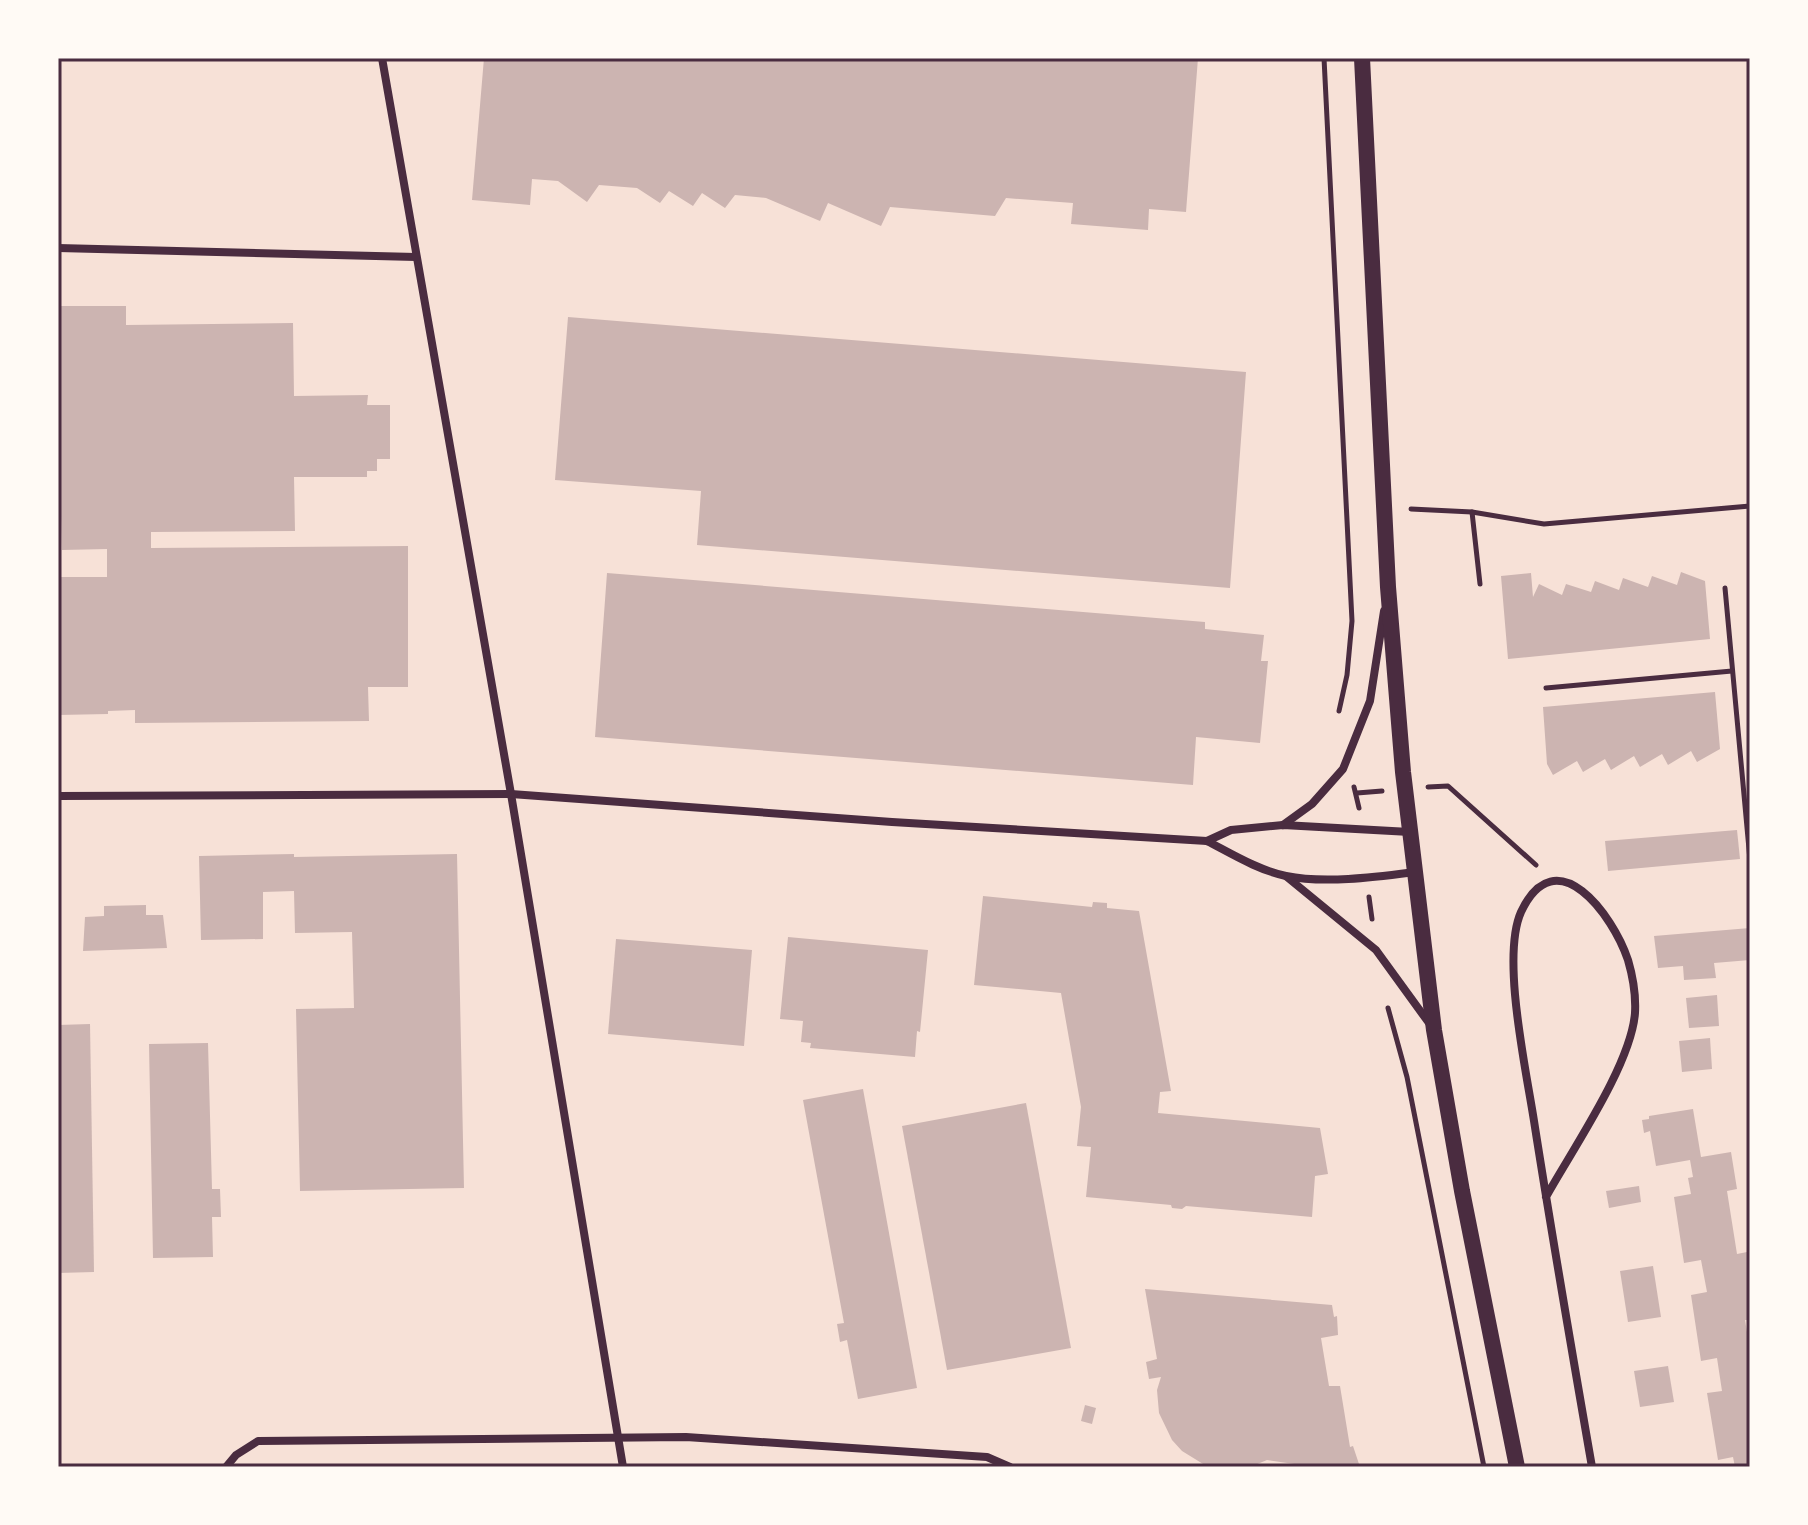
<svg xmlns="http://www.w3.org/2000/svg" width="1808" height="1525" viewBox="0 0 1808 1525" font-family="'Fira Sans Condensed',sans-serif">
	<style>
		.building { fill: #ccb4b1 }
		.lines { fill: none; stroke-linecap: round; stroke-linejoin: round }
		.path { stroke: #4a2c40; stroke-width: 5 }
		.minor { stroke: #4a2c40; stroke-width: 8 }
		.secondary { stroke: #4a2c40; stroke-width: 16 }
		.neatline { fill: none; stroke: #4a2c40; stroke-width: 3 }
	</style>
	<rect width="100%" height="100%" fill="#f7e1d7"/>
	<g class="building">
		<path d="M 484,58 L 1198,58 L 1186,212 L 1149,209 L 1148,230 L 1071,224 L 1073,203 L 1006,198 L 995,216 L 890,207 L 881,226 L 828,203 L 820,221 L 766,198 L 735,195 L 725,208 L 702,193 L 693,206 L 669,191 L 660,203 L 637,188 L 599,185 L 587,202 L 558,181 L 532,179 L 530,205 L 472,200 Z"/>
		<path d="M 59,306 L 126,306 L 126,325 L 293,323 L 294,396 L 368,395 L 367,405 L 390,405 L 390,459 L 377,459 L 377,471 L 367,471 L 367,477 L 294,477 L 295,531 L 151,532 L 151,548 L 408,546 L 408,687 L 368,687 L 369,721 L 135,723 L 135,710 L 108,711 L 108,714 L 58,715 L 58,577 L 107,577 L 107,549 L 62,550 L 61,516 L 58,516 Z"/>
		<path d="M 568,317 L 1246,372 L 1230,588 L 697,545 L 701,491 L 555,480 Z"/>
		<path d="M 1681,572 L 1705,581 L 1710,639 L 1508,659 L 1501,576 L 1531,573 L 1533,597 L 1539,584 L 1562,595 L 1566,584 L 1591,592 L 1595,581 L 1619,590 L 1623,578 L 1648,587 L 1652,576 L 1677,585 Z"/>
		<path d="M 607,573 L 1205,622 L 1205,629 L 1264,635 L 1261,661 L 1268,661 L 1260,743 L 1196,737 L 1193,785 L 595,737 Z"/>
		<path d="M 1715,692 L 1720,749 L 1697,762 L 1691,751 L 1668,765 L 1662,754 L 1640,767 L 1634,756 L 1611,770 L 1605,759 L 1583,772 L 1577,761 L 1553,775 L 1547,764 L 1543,707 Z"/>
		<path d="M 1737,830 L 1740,859 L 1608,871 L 1605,841 Z"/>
		<path d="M 294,854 L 294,857 L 457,854 L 464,1188 L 300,1191 L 296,1009 L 354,1008 L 352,932 L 295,933 L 294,891 L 263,892 L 263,939 L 201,940 L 199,856 Z"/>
		<path d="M 983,896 L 1092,907 L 1093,902 L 1107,903 L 1107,908 L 1139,911 L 1171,1091 L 1160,1092 L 1158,1113 L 1320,1128 L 1328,1174 L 1315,1176 L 1312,1217 L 1186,1206 L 1182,1209 L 1172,1208 L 1171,1205 L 1086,1197 L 1091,1147 L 1077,1146 L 1081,1107 L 1061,993 L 974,985 Z"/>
		<path d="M 146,905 L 146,915 L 163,915 L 167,948 L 83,951 L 85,917 L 104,916 L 104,906 Z"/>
		<path d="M 1750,928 L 1750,960 L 1714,963 L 1716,978 L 1684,980 L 1683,966 L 1658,968 L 1654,936 Z"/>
		<path d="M 788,937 L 928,950 L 920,1032 L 917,1031 L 915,1057 L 810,1048 L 811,1043 L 801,1042 L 803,1021 L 780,1019 Z"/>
		<path d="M 616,939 L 752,950 L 744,1046 L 608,1034 Z"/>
		<path d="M 1717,995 L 1719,1026 L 1689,1028 L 1686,998 Z"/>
		<path d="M 90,1024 L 94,1272 L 58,1273 L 58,1025 Z"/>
		<path d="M 1710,1038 L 1712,1069 L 1682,1072 L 1679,1041 Z"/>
		<path d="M 208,1043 L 212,1189 L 220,1189 L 221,1217 L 212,1217 L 213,1257 L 153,1258 L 149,1044 Z"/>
		<path d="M 863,1089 L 917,1388 L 858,1399 L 847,1340 L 840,1342 L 837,1324 L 844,1323 L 803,1100 Z"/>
		<path d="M 1026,1103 L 1071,1348 L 947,1370 L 902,1126 Z"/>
		<path d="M 1693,1109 L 1701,1157 L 1731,1152 L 1737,1189 L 1727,1191 L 1737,1254 L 1747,1252 L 1750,1269 L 1750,1320 L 1745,1320 L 1750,1350 L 1750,1467 L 1735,1467 L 1733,1457 L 1718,1460 L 1707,1393 L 1722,1391 L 1717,1358 L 1701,1361 L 1691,1295 L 1707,1292 L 1701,1260 L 1684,1263 L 1674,1197 L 1691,1194 L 1688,1178 L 1693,1177 L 1690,1160 L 1656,1166 L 1650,1131 L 1644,1133 L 1642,1120 L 1649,1119 L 1649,1116 Z"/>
		<path d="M 1639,1186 L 1641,1202 L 1609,1208 L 1606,1191 Z"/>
		<path d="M 1653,1266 L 1661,1317 L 1628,1322 L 1620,1271 Z"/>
		<path d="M 1145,1289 L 1332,1305 L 1334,1317 L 1337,1316 L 1338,1335 L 1321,1338 L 1329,1386 L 1340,1386 L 1350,1447 L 1353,1446 L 1360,1467 L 1315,1467 L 1267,1460 L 1250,1467 L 1208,1467 L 1182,1451 L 1172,1440 L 1159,1413 L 1157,1390 L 1161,1377 L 1149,1379 L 1146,1362 L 1157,1359 Z"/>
		<path d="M 1668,1366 L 1674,1402 L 1640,1407 L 1634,1371 Z"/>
		<path d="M 1085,1405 L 1096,1408 L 1092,1424 L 1081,1421 Z"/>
	</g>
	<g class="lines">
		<g class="path">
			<path d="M 1324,58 L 1352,621 L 1347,675 L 1339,711"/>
			<path d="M 1411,509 L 1472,512 L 1544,524 L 1750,506"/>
			<path d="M 1472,512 L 1480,584"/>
			<path d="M 1725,588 L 1750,860"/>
			<path d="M 1546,688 L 1732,671"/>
			<path d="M 1354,787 L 1359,808"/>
			<path d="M 1428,787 L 1448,786 L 1536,865"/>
			<path d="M 1357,793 L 1382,791"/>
			<path d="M 1369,897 L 1372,919"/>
			<path d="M 1388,1008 L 1407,1077 L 1484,1467"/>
		</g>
		<g class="minor">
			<path d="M 382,58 L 511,794 L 623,1467"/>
			<path d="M 58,248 L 416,257"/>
			<path d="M 58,796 L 511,794 L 892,822 L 1207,841 C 1232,854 1258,870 1286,876 C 1325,884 1376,877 1415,872"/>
			<path d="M 1283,825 L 1312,804 L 1343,769 L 1370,701 L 1384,611"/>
			<path d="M 1207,841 L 1231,830 L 1283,825 L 1410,832"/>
			<path d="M 1287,877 L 1376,950 L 1429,1023"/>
			<path d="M 1546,1197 C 1572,1150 1631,1065 1635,1013 C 1636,995 1633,977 1628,960 C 1613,915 1556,837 1521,912 C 1501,957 1526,1069 1534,1121 C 1552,1236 1572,1352 1592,1467"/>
			<path d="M 226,1467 L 236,1455 L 258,1441 L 686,1437 L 987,1457 L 1010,1467"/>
		</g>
		<path class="secondary" d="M 1362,58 L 1388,587 L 1403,772 L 1434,1030 L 1462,1191 L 1517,1467"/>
	</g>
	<rect width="1808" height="1525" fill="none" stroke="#fffaf5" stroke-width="120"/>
	<rect x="60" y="60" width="1688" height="1405" class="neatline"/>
</svg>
